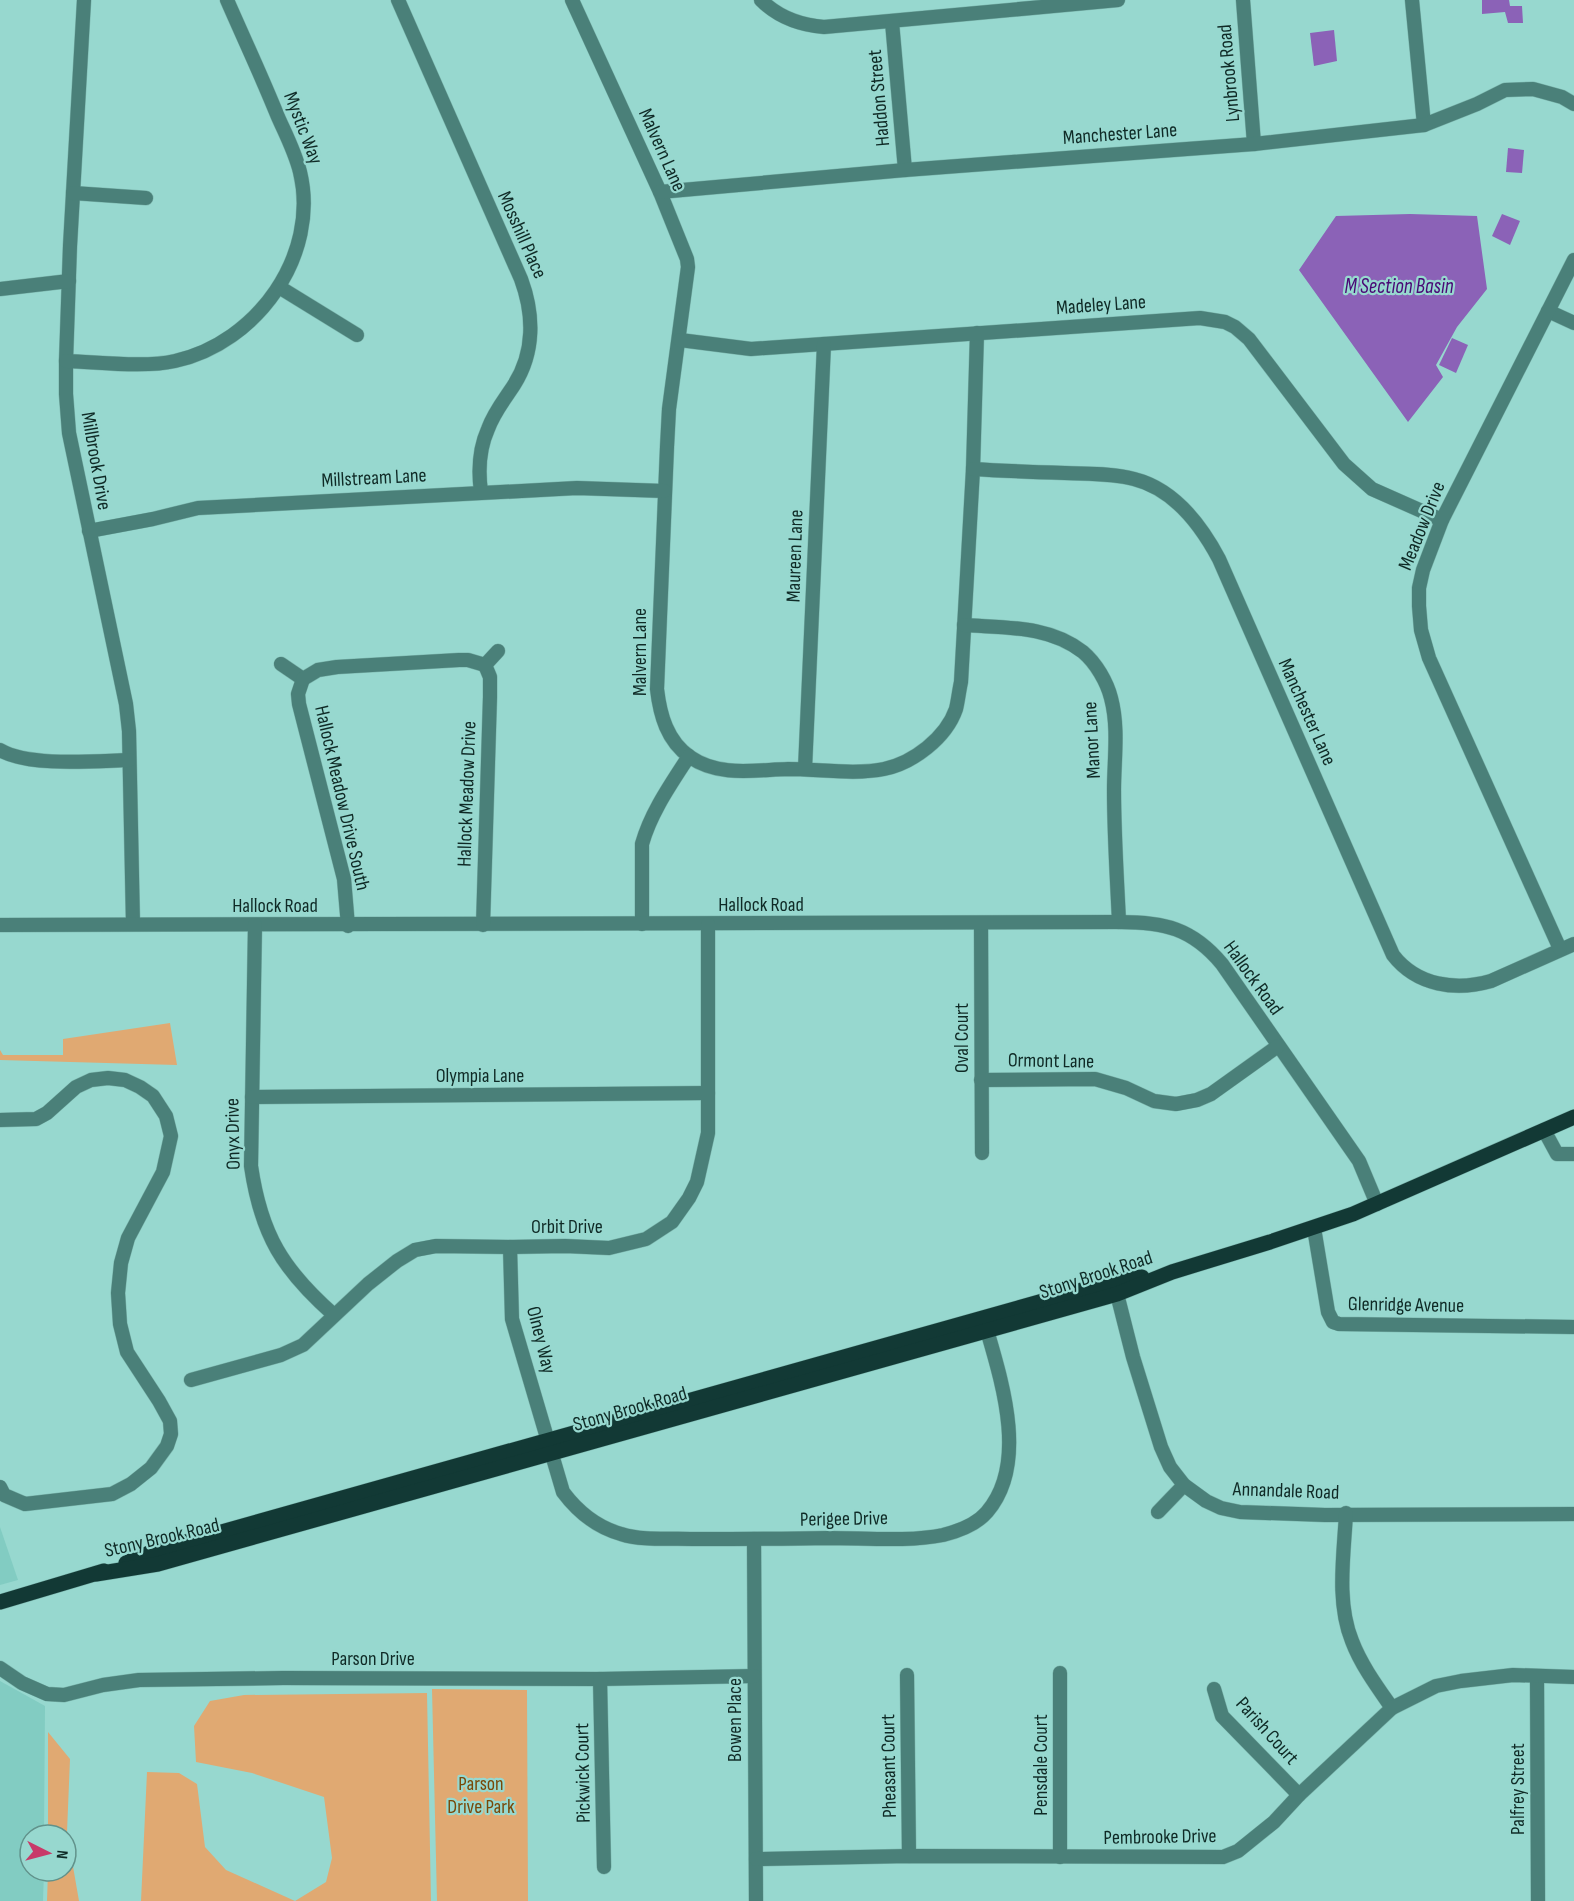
<svg xmlns="http://www.w3.org/2000/svg" width="1574" height="1901" viewBox="0 0 1574 1901" font-family="'Sofia Sans Condensed',sans-serif">
	<style>
		.built { fill: #82ccc2 }
		.green { fill: #e0a972 }
		.water { fill: #8b62b7 }
		.lines { fill: none; stroke-linecap: round; stroke-linejoin: round }
		.minor-casing { stroke: #7cb5ad; stroke-width: 15 }
		.major-casing { stroke: #7cb5ad; stroke-width: 16 }
		.minor { stroke: #4a8079; stroke-width: 14 }
		.major { stroke: #123935; stroke-width: 15 }
		.labels { text-anchor: middle; dominant-baseline: central; stroke-width: 4.5; stroke-linejoin: round; paint-order: stroke }
		.street-label { font-size: 20px; fill: #0f2a26; stroke: #97d8cf }
		.park-label { font-size: 20px; fill: #794808; stroke: #97d8cf }
		.water-label { font-size: 21px; font-style: italic; fill: #490875; stroke: #97d8cf }
	</style>
	<rect width="100%" height="100%" fill="#97d8cf"/>
	<g class="built">
		<path d="M 0,1527 L 18,1580 L 0,1585 Z"/>
		<path d="M 0,1681 L 45,1706 L 44,1835 L 30,1835 L 30,1871 L 44,1871 L 43,1901 L 0,1901 Z"/>
	</g>
	<g class="green">
		<path d="M 170,1023 L 177,1065 L 0,1060 L 0,1050 L 3,1055 L 63,1055 L 63,1039 Z"/>
		<path d="M 432,1689 L 527,1690 L 528,1901 L 437,1901 Z"/>
		<path d="M 427,1693 L 431,1901 L 141,1901 L 147,1772 L 179,1773 L 197,1784 L 205,1847 L 226,1870 L 295,1901 L 326,1882 L 332,1858 L 324,1797 L 252,1773 L 196,1762 L 194,1726 L 210,1701 L 244,1695 Z"/>
		<path d="M 48,1732 L 70,1759 L 67,1832 L 79,1901 L 47,1901 L 48,1871 L 66,1871 L 66,1835 L 48,1835 Z"/>
	</g>
	<g class="water">
		<path d="M 1482,0 L 1509,0 L 1510,6 L 1522,6 L 1523,23 L 1508,23 L 1505,12 L 1482,14 Z"/>
		<path d="M 1334,30 L 1337,61 L 1314,66 L 1310,33 Z"/>
		<path d="M 1508,148 L 1524,150 L 1522,173 L 1506,172 Z"/>
		<path d="M 1410,214 L 1477,216 L 1487,289 L 1457,327 L 1436,365 L 1443,377 L 1408,422 L 1299,270 L 1336,216 Z"/>
		<path d="M 1502,214 L 1520,221 L 1510,245 L 1492,236 Z"/>
		<path d="M 1452,338 L 1468,345 L 1456,373 L 1439,365 Z"/>
	</g>
	<g class="lines">
		<g class="minor-casing">
			<g id="minor">
				<path d="M 84,0 L 70,246 L 66,361 L 66,394 L 69,433 L 126,704 L 129,731 L 133,924"/>
				<path d="M 398,0 L 521,279 C 534,314 535,352 514,385 C 505,399 494,412 488,429 C 479,449 478,470 481,492"/>
				<path d="M 572,0 L 660,192 L 687,259 L 688,267 L 669,409 L 667,447 L 657,689 C 660,715 667,741 690,757 C 719,777 754,770 788,769 C 817,769 856,775 884,769 C 913,763 946,738 956,709 C 958,701 959,691 961,682 L 973,469 L 977,333"/>
				<path d="M 761,0 C 779,18 800,25 824,27 L 1118,0"/>
				<path d="M 1243,0 L 1254,144"/>
				<path d="M 1412,0 L 1424,125"/>
				<path d="M 892,22 L 905,170"/>
				<path d="M 660,192 L 905,170 L 1254,144 L 1424,125 L 1477,104 L 1505,90 L 1533,89 L 1562,97 L 1574,104"/>
				<path d="M 73,193 L 146,198"/>
				<path d="M 279,287 L 357,335"/>
				<path d="M 0,289 L 69,281"/>
				<path d="M 1548,311 L 1574,323"/>
				<path d="M 680,340 L 751,349 L 1200,318 L 1225,322 L 1235,327 L 1249,339 L 1344,464 L 1372,489 L 1442,520"/>
				<path d="M 66,361 C 99,362 144,368 175,361 C 257,343 320,255 300,172 C 295,152 286,135 278,117 C 262,77 244,39 227,0"/>
				<path d="M 973,469 C 1003,471 1034,472 1065,473 C 1088,474 1112,473 1134,479 C 1174,489 1201,525 1219,559 L 1393,955 C 1417,986 1456,991 1491,981 L 1574,944"/>
				<path d="M 89,531 L 153,519 L 198,508 L 577,488 L 664,491"/>
				<path d="M 964,625 C 1005,628 1049,625 1083,652 C 1096,663 1107,682 1111,698 C 1119,728 1114,760 1114,790 C 1114,834 1117,878 1119,922"/>
				<path d="M 281,664 L 303,679"/>
				<path d="M 485,665 L 498,651"/>
				<path d="M 303,679 L 298,694 L 299,704 L 344,879 L 348,926"/>
				<path d="M 303,679 L 318,670 L 337,667 L 459,660 L 468,660 L 485,665"/>
				<path d="M 0,750 C 29,767 94,761 129,760"/>
				<path d="M 805,769 L 824,344"/>
				<path d="M 981,923 L 982,1153"/>
				<path d="M 642,924 L 642,844 C 651,812 671,784 689,756"/>
				<path d="M 0,925 L 1119,922 C 1164,922 1192,928 1222,964 L 1359,1161 L 1377,1204"/>
				<path d="M 255,925 L 251,1166 C 261,1235 283,1270 334,1315"/>
				<path d="M 483,925 L 490,697 L 490,677 L 485,665"/>
				<path d="M 1560,949 L 1429,658 L 1421,630 L 1419,606 L 1419,588 L 1423,570 L 1442,520 L 1574,260"/>
				<path d="M 981,1080 L 1095,1079 L 1126,1088 L 1154,1101 L 1176,1104 L 1197,1100 L 1211,1094 L 1278,1046"/>
				<path d="M 252,1097 L 708,1093"/>
				<path d="M 0,1120 L 36,1119 L 47,1113 L 76,1087 L 91,1080 L 108,1078 L 125,1080 L 140,1087 L 153,1096 L 166,1116 L 171,1136 L 163,1172 L 128,1238 L 121,1263 L 118,1293 L 120,1324 L 127,1352 L 159,1401 L 170,1421 L 171,1434 L 167,1446 L 151,1468 L 131,1484 L 112,1494 L 25,1504 L 4,1495 L 0,1487"/>
				<path d="M 1544,1130 L 1557,1154 L 1574,1154"/>
				<path d="M 1314,1228 L 1328,1312 L 1333,1322 L 1339,1324 L 1574,1327"/>
				<path d="M 510,1247 L 512,1319 L 563,1492 C 578,1512 596,1527 621,1534 C 643,1541 669,1538 693,1539 C 738,1539 784,1539 829,1538 C 864,1538 910,1542 943,1535 C 959,1531 976,1525 987,1512 C 1030,1462 1000,1376 984,1320"/>
				<path d="M 1115,1286 L 1133,1357 L 1161,1447 L 1170,1467 L 1184,1485 L 1206,1501 L 1221,1508 L 1240,1512 L 1325,1515 L 1574,1514"/>
				<path d="M 191,1380 L 281,1355 L 303,1345 L 368,1284 L 397,1261 L 415,1250 L 436,1246 L 510,1247 L 565,1246 L 609,1248 L 646,1239 L 672,1222 L 689,1198 L 697,1182 L 708,1133 L 708,924"/>
				<path d="M 1158,1512 L 1184,1485"/>
				<path d="M 1346,1513 C 1344,1554 1336,1602 1352,1641 C 1361,1665 1378,1688 1392,1708"/>
				<path d="M 754,1539 L 756,1901"/>
				<path d="M 0,1668 L 22,1683 L 47,1694 L 64,1695 L 103,1685 L 139,1680 L 283,1678 L 600,1679 L 754,1676"/>
				<path d="M 1060,1673 L 1060,1857"/>
				<path d="M 907,1675 L 909,1856"/>
				<path d="M 1537,1677 L 1538,1901"/>
				<path d="M 600,1679 L 604,1867"/>
				<path d="M 1214,1689 L 1222,1716 L 1299,1795"/>
				<path d="M 756,1859 L 909,1856 L 1223,1857 L 1238,1851 L 1274,1822 L 1299,1795 L 1392,1708 L 1436,1686 L 1461,1681 L 1513,1675 L 1574,1677"/>
			</g>
		</g>
		<g class="major-casing">
			<g id="major">
				<path d="M 126,1563 L 154,1551 L 1114,1281 L 1142,1277"/>
				<path d="M 96,1574 L 158,1564 L 1117,1294 L 1172,1272 L 1270,1242 L 1353,1214 L 1574,1117"/>
				<path d="M 0,1602 L 104,1571"/>
			</g>
		</g>
		<use href="#minor" class="minor"/>
		<use href="#major" class="major"/>
	</g>
	<g class="labels">
		<g class="street-label">
			<text transform="translate(1229 73) rotate(-95)">Lynbrook Road</text>
			<text transform="translate(879 98) rotate(-95)">Haddon Street</text>
			<text transform="translate(303 128) rotate(69)">Mystic Way</text>
			<text transform="translate(1120 134) rotate(-4)">Manchester Lane</text>
			<text transform="translate(662 150) rotate(66)">Malvern Lane</text>
			<text transform="translate(522 235) rotate(66)">Mosshill Place</text>
			<text transform="translate(1101 305) rotate(-4)">Madeley Lane</text>
			<text transform="translate(96 461) rotate(80)">Millbrook Drive</text>
			<text transform="translate(374 478) rotate(-3)">Millstream Lane</text>
			<text transform="translate(1422 526) rotate(-68)">Meadow Drive</text>
			<text transform="translate(795 556) rotate(-88)">Maureen Lane</text>
			<text transform="translate(640 652) rotate(-90)">Malvern Lane</text>
			<text transform="translate(1307 712) rotate(66)">Manchester Lane</text>
			<text transform="translate(1092 740) rotate(-93)">Manor Lane</text>
			<text transform="translate(467 794) rotate(-88)">Hallock Meadow Drive</text>
			<text transform="translate(342 798) rotate(77)">Hallock Meadow Drive South</text>
			<text x="761" y="905">Hallock Road</text>
			<text x="275" y="906">Hallock Road</text>
			<text transform="translate(1253 978) rotate(54)">Hallock Road</text>
			<text transform="translate(962 1038) rotate(-90)">Oval Court</text>
			<text transform="translate(1051 1061) rotate(1)">Ormont Lane</text>
			<text x="480" y="1076">Olympia Lane</text>
			<text transform="translate(233 1134) rotate(-91)">Onyx Drive</text>
			<text x="567" y="1227">Orbit Drive</text>
			<text transform="translate(1096 1275) rotate(-18)">Stony Brook Road</text>
			<text transform="translate(1406 1305) rotate(1)">Glenridge Avenue</text>
			<text transform="translate(541 1340) rotate(76)">Olney Way</text>
			<text transform="translate(630 1409) rotate(-16)">Stony Brook Road</text>
			<text transform="translate(1286 1491) rotate(2)">Annandale Road</text>
			<text transform="translate(844 1519) rotate(-1)">Perigee Drive</text>
			<text transform="translate(162 1538) rotate(-13)">Stony Brook Road</text>
			<text x="373" y="1659">Parson Drive</text>
			<text transform="translate(735 1720) rotate(-90)">Bowen Place</text>
			<text transform="translate(1267 1731) rotate(48)">Parish Court</text>
			<text transform="translate(1041 1765) rotate(-90)">Pensdale Court</text>
			<text transform="translate(889 1766) rotate(-91)">Pheasant Court</text>
			<text transform="translate(583 1773) rotate(-91)">Pickwick Court</text>
			<text transform="translate(1518 1789) rotate(-90)">Palfrey Street</text>
			<text transform="translate(1160 1837) rotate(-1)">Pembrooke Drive</text>
		</g>
		<g class="park-label">
			<text x="481" y="1784">Parson<tspan x="481" dy="23">Drive Park</tspan></text>
		</g>
		<g class="water-label">
			<text x="1399" y="286">M Section Basin</text>
		</g>
	</g>
	<g transform="translate(48 1853) rotate(96)"><circle r="28" fill="#97d8cf" stroke="#61928b" stroke-width="1.5"/>
	<path d="M0-4.5L10 22L0 15L-10 22Z" fill="#c83a69"/>
	<text y="-9" font-size="16" font-weight="bold" text-anchor="middle" fill="#0f2a26">N</text>
	</g>
</svg>
